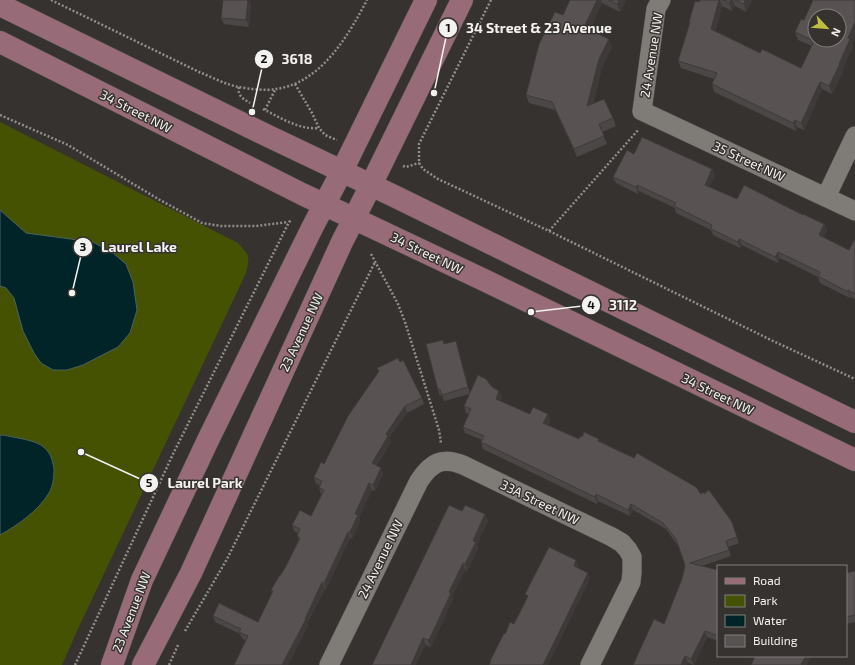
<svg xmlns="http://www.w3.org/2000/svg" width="855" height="665" viewBox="0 0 855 665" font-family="'Exo 2',sans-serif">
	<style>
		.green { fill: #455202 }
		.water { fill: #002427; stroke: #496263 }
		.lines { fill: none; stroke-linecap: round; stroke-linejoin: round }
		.minor-casing { stroke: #504e4b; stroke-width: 20 }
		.secondary-casing { stroke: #504e4b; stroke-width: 23 }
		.path { stroke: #918e8c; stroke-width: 2.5; stroke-dasharray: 2 2; stroke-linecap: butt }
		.minor { stroke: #7f7c78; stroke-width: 19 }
		.secondary { stroke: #976c78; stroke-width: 22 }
		.wall { fill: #4c4747 }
		.shaded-wall { fill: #3e3a39 }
		.building { fill: #585352; stroke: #3e3a39; fill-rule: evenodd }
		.labels { text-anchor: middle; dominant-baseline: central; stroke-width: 3; stroke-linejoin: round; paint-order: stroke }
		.street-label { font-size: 13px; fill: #f4f2f0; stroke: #35322f }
		.leader { fill: none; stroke: #f4f2f0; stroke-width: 1.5 }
		.callout-dot { fill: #f4f2f0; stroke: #35322f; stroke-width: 1.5 }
		.mark-label { font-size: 12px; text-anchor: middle; font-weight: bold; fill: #111 }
		.callout-label { font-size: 14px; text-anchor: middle; font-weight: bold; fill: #f4f2f0; stroke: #35322f; stroke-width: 3; stroke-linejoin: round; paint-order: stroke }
	</style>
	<rect width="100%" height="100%" fill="#35322f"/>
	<path class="green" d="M 0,122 L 238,243 C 250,256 250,256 246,273 L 77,631 L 62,665 L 0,665 Z"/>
	<g class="water">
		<path d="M 0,210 L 26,233 L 93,242 L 113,253 L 126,264 L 133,282 L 137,310 L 130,333 L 118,347 L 83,365 L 67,370 L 53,370 L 41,363 L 34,353 L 23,331 L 14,298 L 6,288 L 0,286 Z"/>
		<path d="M 0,435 C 6,435 12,437 18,438 C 39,442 51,446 54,469 C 54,477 53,486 49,493 C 38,511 18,525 0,535 Z"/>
	</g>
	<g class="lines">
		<g class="minor-casing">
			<g id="minor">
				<path d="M 661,0 L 656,9 L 642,111 L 855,211"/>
				<path d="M 826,197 L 855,136"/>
				<path d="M 329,665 L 419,481 C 431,463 442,456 463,465 L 612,537 L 622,543 L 628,550 L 632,557 L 632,572 L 631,582 L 590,665"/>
			</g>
		</g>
		<g class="secondary-casing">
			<g id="secondary">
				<path d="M 0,5 L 268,136 L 394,196 L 855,422"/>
				<path d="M 0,42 L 302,194 L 484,280 L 855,460"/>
				<path d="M 112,665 L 142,580 L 209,438 L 312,228 L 342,171 L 426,0"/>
				<path d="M 143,665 L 191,573 L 342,242 L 371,185 L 462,0"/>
			</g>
		</g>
		<g class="path">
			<path d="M 51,0 L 199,72 C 212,77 226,85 239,87 C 249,89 267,91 276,89 C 321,83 348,36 367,0"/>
			<path d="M 491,0 L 419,144 L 419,163 L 423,169 L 438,179 L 549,231 L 773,341 L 855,379"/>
			<path d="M 295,84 L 312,113 L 319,128 L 325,135 L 337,140"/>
			<path d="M 239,87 C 237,95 243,99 250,103"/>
			<path d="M 263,109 C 281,118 299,130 319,128"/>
			<path d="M 265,110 L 275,90"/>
			<path d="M 0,115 L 68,145 L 160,200 L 202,223 L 221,226 L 256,226 L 288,222"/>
			<path d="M 403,166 L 406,167 L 419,163"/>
			<path d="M 549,231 L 639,129"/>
			<path d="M 371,254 L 398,304 L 405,322 L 439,430 L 441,443"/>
			<path d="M 185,631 L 227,559 L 375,262"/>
			<path d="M 75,665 L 173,454 L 289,222 L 292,220"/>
			<path d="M 169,665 L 178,645"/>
		</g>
		<use href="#minor" class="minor"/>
		<use href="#secondary" class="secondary"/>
	</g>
	<g class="wall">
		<path d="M 223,0 L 249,0 L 251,3 L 249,27 L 224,24 L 221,18 Z"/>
		<path d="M 570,0 L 626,0 L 620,12 L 602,3 L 590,29 L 612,47 L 602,67 L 593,104 L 613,118 L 616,126 L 602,132 L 607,144 L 577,157 L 555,110 L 529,103 L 526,95 Z"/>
		<path d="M 700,0 L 752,0 L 746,12 L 735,6 L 732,11 L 722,6 L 715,32 L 760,53 L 801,68 L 812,46 L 798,40 L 795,32 L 804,20 L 855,0 L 855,36 L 852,43 L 853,47 L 842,70 L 843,72 L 832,94 L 822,89 L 804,130 L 797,127 L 796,131 L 714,92 L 712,84 L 714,79 L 681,68 L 678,61 L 690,24 L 689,22 Z"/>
		<path d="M 634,154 L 712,169 L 715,176 L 709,187 L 737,199 L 803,215 L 824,224 L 827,231 L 823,237 L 849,250 L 855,241 L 855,299 L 851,297 L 850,298 L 820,283 L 818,277 L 780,258 L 778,263 L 742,245 L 740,248 L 713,235 L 711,230 L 676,213 L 675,208 L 639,191 L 638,194 L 616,183 L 613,177 Z"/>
		<path d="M 443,340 L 445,344 L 456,341 L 470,393 L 492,387 L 502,397 L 500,401 L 530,414 L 548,414 L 550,421 L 548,425 L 579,439 L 582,437 L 600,441 L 701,494 L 732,522 L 739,543 L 728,547 L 731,556 L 702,566 L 718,570 L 718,641 L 707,637 L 694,665 L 688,663 L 664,624 L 682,579 L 685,565 L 678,546 L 666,529 L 633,510 L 630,516 L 598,501 L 597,504 L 483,449 L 481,442 L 482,440 L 465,433 L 463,427 L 469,414 L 466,413 L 464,406 L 470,394 L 444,401 L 442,395 L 440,396 L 438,390 Z"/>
		<path d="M 400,362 L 422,398 L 424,404 L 407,413 L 389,438 L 391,442 L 377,465 L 381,468 L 383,474 L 375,491 L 372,490 L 359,517 L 360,522 L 352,539 L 350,538 L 326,589 L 325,589 L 307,624 L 308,626 L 288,665 L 234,665 L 246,641 L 242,638 L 240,634 L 215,622 L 213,616 L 258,622 L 272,593 L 271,590 L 285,568 L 299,541 L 297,536 L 298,533 L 294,531 L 292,525 L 311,516 L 322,494 L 321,494 L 319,488 L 320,485 L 316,484 L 314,477 L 324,464 L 379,372 L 377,368 Z"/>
		<path d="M 462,511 L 485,514 L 488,521 L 477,544 L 478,548 L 467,571 L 465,570 L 452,596 L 453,599 L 432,645 L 430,647 L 426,645 L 372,665 Z"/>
		<path d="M 855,571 L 855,622 L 846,624 L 846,573 Z"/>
	</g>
	<g class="shaded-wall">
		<path d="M 248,0 L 249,0 L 251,3 L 249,27 L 246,20 Z"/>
		<path d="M 597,0 L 601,0 L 602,3 L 587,35 L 584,27 Z"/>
		<path d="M 619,0 L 626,0 L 620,12 L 617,4 Z"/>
		<path d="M 719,0 L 720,0 L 722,6 L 713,37 L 711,29 Z"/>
		<path d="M 731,0 L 733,0 L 735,6 L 732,11 L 729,3 Z"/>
		<path d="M 745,0 L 752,0 L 746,12 L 744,4 Z"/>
		<path d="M 855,22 L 855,36 L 852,43 L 853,47 L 842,70 L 843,72 L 832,94 L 829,86 L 839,64 L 848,38 Z"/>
		<path d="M 609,39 L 612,47 L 602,67 L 590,114 L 587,106 L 599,59 Z"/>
		<path d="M 820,82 L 822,89 L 804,130 L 801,123 Z"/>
		<path d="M 795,120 L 797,127 L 796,131 L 793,123 Z"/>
		<path d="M 712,169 L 715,176 L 707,191 L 705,185 Z"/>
		<path d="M 637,185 L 639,191 L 638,194 L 636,187 Z"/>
		<path d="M 824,224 L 827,231 L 821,241 L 819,235 Z"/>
		<path d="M 739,239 L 742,245 L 740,248 L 738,242 Z"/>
		<path d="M 778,252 L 780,258 L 778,263 L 775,257 Z"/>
		<path d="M 848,290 L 851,297 L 850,298 L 848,292 Z"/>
		<path d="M 456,341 L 458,347 L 470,394 L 468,387 Z"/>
		<path d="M 499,391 L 502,397 L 498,405 L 496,399 Z"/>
		<path d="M 405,406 L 407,413 L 389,438 L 391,442 L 374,469 L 372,463 L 386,434 Z"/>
		<path d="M 548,414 L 550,421 L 545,430 L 543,423 Z"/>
		<path d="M 381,468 L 383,474 L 375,491 L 373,485 Z"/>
		<path d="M 369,483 L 372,490 L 359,517 L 360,522 L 352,539 L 350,532 L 355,514 Z"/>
		<path d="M 596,494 L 598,501 L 597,504 L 595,497 Z"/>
		<path d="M 631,504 L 633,510 L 630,516 L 628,510 Z"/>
		<path d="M 485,514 L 488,521 L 477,544 L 478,548 L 467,571 L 465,564 L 473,541 Z"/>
		<path d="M 348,532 L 350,538 L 326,589 L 324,583 Z"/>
		<path d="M 576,560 L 579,567 L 576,572 L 574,566 Z"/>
		<path d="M 463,563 L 465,570 L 452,596 L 453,599 L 432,645 L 430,647 L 428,640 L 449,592 Z"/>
		<path d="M 588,573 L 590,579 L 548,665 L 543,665 Z"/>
		<path d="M 322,582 L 325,589 L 307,624 L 308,626 L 288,665 L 282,665 Z"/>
		<path d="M 705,631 L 707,637 L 694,665 L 691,659 Z"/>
		<path d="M 423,638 L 426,645 L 416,665 L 411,665 Z"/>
		<path d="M 685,656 L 688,663 L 687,665 L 681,665 Z"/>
		<path d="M 806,656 L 812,656 L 807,665 L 801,665 Z"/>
	</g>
	<g class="building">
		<path d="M 223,0 L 248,0 L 246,20 L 221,18 Z"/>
		<path d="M 570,0 L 597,0 L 584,27 L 609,39 L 599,59 L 587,106 L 604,99 L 613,118 L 599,124 L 604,136 L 574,149 L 552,102 L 526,95 L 539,44 L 555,12 L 563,15 Z"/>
		<path d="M 609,0 L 619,0 L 617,4 Z"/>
		<path d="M 700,0 L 719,0 L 711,29 L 760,53 L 762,49 L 801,68 L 814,41 L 795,32 L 801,19 L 804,20 L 813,0 L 855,0 L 855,22 L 848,38 L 850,39 L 839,64 L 840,64 L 829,86 L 820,82 L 801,123 L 795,120 L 793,123 L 712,84 L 717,73 L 678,61 L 690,22 L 689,22 L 695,1 L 699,2 ZM 815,16 L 839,16 L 839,40 L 815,40 Z"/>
		<path d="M 723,0 L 731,0 L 729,3 Z"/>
		<path d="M 735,0 L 745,0 L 744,4 Z"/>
		<path d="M 642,137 L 712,169 L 705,185 L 737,199 L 744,185 L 803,215 L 803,214 L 824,224 L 819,235 L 849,250 L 854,240 L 855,241 L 855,294 L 848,290 L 848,292 L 818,276 L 820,272 L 778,252 L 775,257 L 739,239 L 738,242 L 711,229 L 712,225 L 674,206 L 676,203 L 637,185 L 636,187 L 613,177 L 627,150 L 634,154 Z"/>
		<path d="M 443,340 L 444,344 L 456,341 L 468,387 L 442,395 L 440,389 L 438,390 L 426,344 Z"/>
		<path d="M 398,358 L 400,362 L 403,360 L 422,398 L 405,406 L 386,434 L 388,436 L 372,463 L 381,468 L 373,485 L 369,483 L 355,514 L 358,515 L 350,532 L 348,532 L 324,583 L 322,582 L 305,619 L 306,619 L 282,665 L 234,665 L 248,636 L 239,632 L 241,629 L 213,616 L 219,603 L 258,622 L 273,591 L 271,590 L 279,576 L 280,576 L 285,568 L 300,538 L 297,536 L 300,529 L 292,525 L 300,510 L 311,516 L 324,490 L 319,488 L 322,481 L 314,477 L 321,462 L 324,464 L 348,416 L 379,371 L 377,368 Z"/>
		<path d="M 478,375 L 486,379 L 492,387 L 499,391 L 496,399 L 530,414 L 533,407 L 548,414 L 543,423 L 579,439 L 580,436 L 582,437 L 584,432 L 599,439 L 598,441 L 634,458 L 637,453 L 649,460 L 696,487 L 701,494 L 703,492 L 704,494 L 709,490 L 732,522 L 737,537 L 726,541 L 729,550 L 690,563 L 718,570 L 718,636 L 705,631 L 691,659 L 685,656 L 681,665 L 633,665 L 654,619 L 664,624 L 682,579 L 685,565 L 676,539 L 663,523 L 631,504 L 628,510 L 596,494 L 595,497 L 481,442 L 484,436 L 463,427 L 471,409 L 464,406 Z"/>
		<path d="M 449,505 L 462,511 L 465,505 L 485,514 L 473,541 L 476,542 L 465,564 L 463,563 L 449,592 L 451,593 L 430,638 L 428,640 L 423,638 L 411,665 L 372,665 Z"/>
		<path d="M 549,547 L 576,560 L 574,566 L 588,573 L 543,665 L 489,665 L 491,661 L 490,661 L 504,633 L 505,634 L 510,622 L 514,624 L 528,596 L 525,594 Z"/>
		<path d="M 855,571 L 855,615 L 846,617 L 846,573 Z"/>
		<path d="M 755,656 L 806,656 L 801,664 L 802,665 L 751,665 Z"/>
	</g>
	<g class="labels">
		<g class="street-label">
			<text transform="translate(651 55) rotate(-81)">24 Avenue NW</text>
			<text transform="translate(136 111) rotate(27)">34 Street NW</text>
			<text transform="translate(749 161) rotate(25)">35 Street NW</text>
			<text transform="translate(427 253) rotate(26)">34 Street NW</text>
			<text transform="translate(301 332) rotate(-65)">23 Avenue NW</text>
			<text transform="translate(718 394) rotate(26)">34 Street NW</text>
			<text transform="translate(540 502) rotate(26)">33A Street NW</text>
			<text transform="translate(380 559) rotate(-64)">24 Avenue NW</text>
			<text transform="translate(131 612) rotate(-69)">23 Avenue NW</text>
		</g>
	</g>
	<path class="leader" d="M434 93L448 28M252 112L264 59M72 293L83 247M531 312L591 305M81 452L149 483"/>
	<g class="callout-dot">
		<circle cx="434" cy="93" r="4"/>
		<circle cx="252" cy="112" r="4"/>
		<circle cx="72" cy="293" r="4"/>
		<circle cx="531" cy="312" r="4"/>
		<circle cx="81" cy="452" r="4"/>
		<circle cx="448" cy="28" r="10"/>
		<circle cx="264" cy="59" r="10"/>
		<circle cx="83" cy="247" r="10"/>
		<circle cx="591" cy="305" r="10"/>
		<circle cx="149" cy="483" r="10"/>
	</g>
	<g class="mark-label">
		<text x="448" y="32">1</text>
		<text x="264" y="63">2</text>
		<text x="83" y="251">3</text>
		<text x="591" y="309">4</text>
		<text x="149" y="487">5</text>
	</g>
	<g class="callout-label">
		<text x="539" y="33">34 Street &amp; 23 Avenue</text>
		<text x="297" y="64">3618</text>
		<text x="139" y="252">Laurel Lake</text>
		<text x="623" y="310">3112</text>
		<text x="205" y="488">Laurel Park</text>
	</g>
	<rect x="717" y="565" width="130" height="92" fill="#35322f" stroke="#817f7c"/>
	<rect x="725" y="578" width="20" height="6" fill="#976c78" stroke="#817f7c"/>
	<text x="753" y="585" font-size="12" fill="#f4f2f0">Road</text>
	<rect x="725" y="595" width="20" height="12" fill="#455202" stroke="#817f7c"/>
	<text x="753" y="605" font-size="12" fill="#f4f2f0">Park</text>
	<rect x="725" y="615" width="20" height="12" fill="#002427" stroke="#817f7c"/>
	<text x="753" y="625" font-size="12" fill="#f4f2f0">Water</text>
	<rect x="725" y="635" width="20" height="12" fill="#585352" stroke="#817f7c"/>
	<text x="753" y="645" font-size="12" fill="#f4f2f0">Building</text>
	<g transform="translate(827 28) rotate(116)"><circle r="19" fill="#35322f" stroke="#817f7c"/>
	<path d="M0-3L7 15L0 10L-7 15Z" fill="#bfbe41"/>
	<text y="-6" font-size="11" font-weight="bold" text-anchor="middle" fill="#f4f2f0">N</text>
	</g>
</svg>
